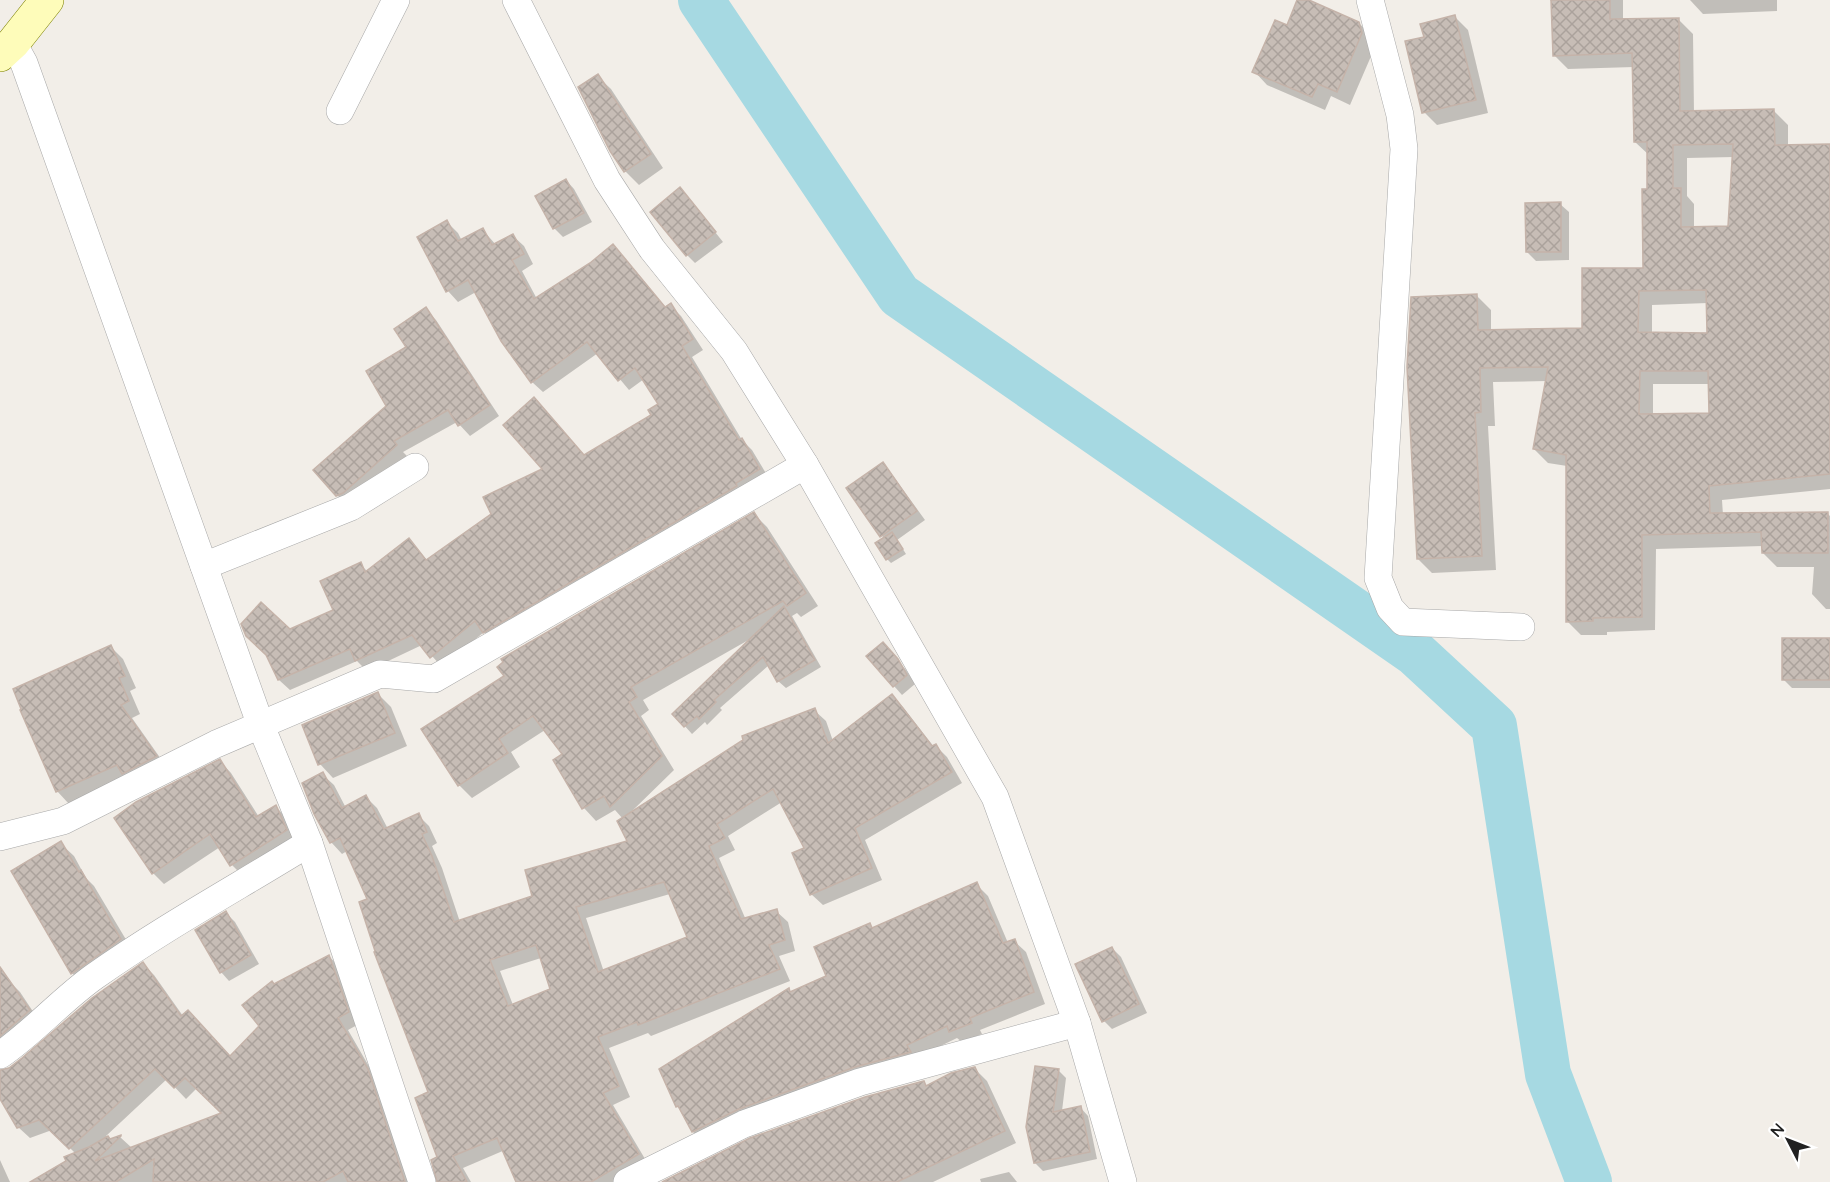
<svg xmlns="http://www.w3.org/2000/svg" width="1830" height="1182" viewBox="0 0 1830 1182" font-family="Quicksand,sans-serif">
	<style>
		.shadow { fill: #0003; fill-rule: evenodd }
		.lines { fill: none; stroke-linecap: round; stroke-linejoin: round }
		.river { stroke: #a6d9e2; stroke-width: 46 }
		.building { fill: url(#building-cross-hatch); stroke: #c5b3a9; stroke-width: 1.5; fill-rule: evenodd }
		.street-casing { stroke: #a8a8a8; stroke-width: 28 }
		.secondary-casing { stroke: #7c8100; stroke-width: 34 }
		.street { stroke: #fff; stroke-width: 27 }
		.secondary { stroke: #fefcba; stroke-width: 33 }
	</style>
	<defs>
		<pattern id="building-cross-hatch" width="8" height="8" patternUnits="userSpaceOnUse" patternTransform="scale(1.5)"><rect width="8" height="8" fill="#c7bdb6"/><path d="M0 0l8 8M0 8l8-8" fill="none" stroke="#aba29c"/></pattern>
	</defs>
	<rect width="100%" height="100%" fill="#f2eee8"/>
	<g class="shadow">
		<path d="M 1299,0 L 1305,0 L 1359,23 L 1372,37 L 1375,47 L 1350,105 L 1331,96 L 1325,110 L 1267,85 L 1254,71 L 1287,27 Z"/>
		<path d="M 1550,0 L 1623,0 L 1623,20 L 1678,19 L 1693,34 L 1694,113 L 1774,111 L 1788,125 L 1788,146 L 1830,146 L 1830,489 L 1722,500 L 1723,515 L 1827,513 L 1830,516 L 1830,609 L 1826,609 L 1812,594 L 1814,567 L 1777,567 L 1763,553 L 1763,546 L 1656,549 L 1655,630 L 1607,632 L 1607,635 L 1581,635 L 1567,621 L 1567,466 L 1548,463 L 1534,449 L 1547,381 L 1493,382 L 1495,426 L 1488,426 L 1496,570 L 1432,573 L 1418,559 L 1477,296 L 1491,310 L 1491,331 L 1584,329 L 1644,270 L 1649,190 L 1649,155 L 1635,142 L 1634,67 L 1568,69 L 1554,55 L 1553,3 ZM 1734,157 L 1730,227 L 1694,228 L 1694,204 L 1687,196 L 1687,158 ZM 1708,303 L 1709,334 L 1652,334 L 1652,305 ZM 1653,384 L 1710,384 L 1710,415 L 1653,415 Z"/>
		<path d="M 1690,0 L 1777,0 L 1777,11 L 1703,14 Z"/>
		<path d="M 1455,17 L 1468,30 L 1488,113 L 1437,125 L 1424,112 L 1426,38 Z"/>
		<path d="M 597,76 L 611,89 L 663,168 L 639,185 L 625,171 L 611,150 Z"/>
		<path d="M 566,180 L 574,189 L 592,222 L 563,237 L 554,228 L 537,196 Z"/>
		<path d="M 688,198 L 723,242 L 695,263 L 687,255 Z"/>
		<path d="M 1560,204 L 1569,212 L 1569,260 L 1536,261 L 1527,252 Z"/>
		<path d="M 447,222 L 458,233 L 462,241 L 483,230 L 496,245 L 513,236 L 524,246 L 533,264 L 522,271 L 537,299 L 623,256 L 666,308 L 670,305 L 681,316 L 703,350 L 692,357 L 742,440 L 752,450 L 770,480 L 495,642 L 484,632 L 442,667 L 422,645 L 367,671 L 357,661 L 290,690 L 279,680 L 269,656 L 290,630 L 335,611 L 360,564 L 368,572 L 409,540 L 427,560 L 493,515 L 544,470 L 545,410 L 585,456 L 653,415 L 660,404 L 644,379 L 629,390 L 598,353 L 543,392 L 532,382 L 476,292 L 458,302 L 448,291 Z"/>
		<path d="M 425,309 L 436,320 L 499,416 L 470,436 L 457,422 L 403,452 L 407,456 L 348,506 L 337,495 L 387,406 L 408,348 Z"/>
		<path d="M 883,464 L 891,473 L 925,520 L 897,540 L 906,554 L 891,563 L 887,559 L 885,539 L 882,536 Z"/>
		<path d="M 754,514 L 767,527 L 818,606 L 801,617 L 797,613 L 792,616 L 821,667 L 786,688 L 778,681 L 769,665 L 720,708 L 722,710 L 707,725 L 705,722 L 692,734 L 674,714 L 752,638 L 643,700 L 649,710 L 641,716 L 674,770 L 630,813 L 814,710 L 826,721 L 833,741 L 892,696 L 903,707 L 934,747 L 936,746 L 947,757 L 962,783 L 865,840 L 882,880 L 823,905 L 811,894 L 806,848 L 782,802 L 728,836 L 735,850 L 719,858 L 746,920 L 776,911 L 788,922 L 795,951 L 779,956 L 790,981 L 651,1036 L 648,1033 L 609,1048 L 630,1097 L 613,1105 L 651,1169 L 621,1182 L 517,1182 L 505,1150 L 463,1168 L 471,1182 L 439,1182 L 439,1157 L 430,1093 L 369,900 L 347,851 L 342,854 L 331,842 L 315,813 L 322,774 L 334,785 L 346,808 L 366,797 L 377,808 L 388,829 L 418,815 L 429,826 L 437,843 L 432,846 L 442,868 L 460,922 L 534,897 L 629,842 L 623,819 L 615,810 L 596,821 L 584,808 L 555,760 L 564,755 L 545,730 L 511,752 L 520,767 L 472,798 L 459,785 L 423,730 ZM 670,894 L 689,938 L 604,972 L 586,918 ZM 541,958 L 552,989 L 513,1005 L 500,971 Z"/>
		<path d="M 1830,639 L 1830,688 L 1792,688 L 1783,679 Z"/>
		<path d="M 111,647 L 123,659 L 136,688 L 130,691 L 140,714 L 132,718 L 168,769 L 69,804 L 57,791 Z"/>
		<path d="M 891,652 L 906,670 L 915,684 L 902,695 L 894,686 Z"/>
		<path d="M 378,694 L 391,707 L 407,746 L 333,778 L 320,764 Z"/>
		<path d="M 220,761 L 231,773 L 259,817 L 276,807 L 287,818 L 297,842 L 243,876 L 232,865 L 220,847 L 164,884 L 153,873 Z"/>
		<path d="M 60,843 L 74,856 L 86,878 L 94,886 L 134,953 L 86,987 L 72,973 L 13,871 Z"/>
		<path d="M 976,884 L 988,896 L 1008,943 L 1014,941 L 1026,952 L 1045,1004 L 980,1030 L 982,1034 L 962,1042 L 957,1038 L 918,1057 L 704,1143 L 693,1132 L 682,1111 L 678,1106 L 789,990 L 792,993 L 828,976 L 870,925 L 874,929 Z"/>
		<path d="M 226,913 L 235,922 L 259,964 L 229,981 L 221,972 Z"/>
		<path d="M 1112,948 L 1121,957 L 1147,1013 L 1112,1029 L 1104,1021 Z"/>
		<path d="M 329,956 L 340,968 L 359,1024 L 348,1030 L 378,1082 L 412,1182 L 51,1182 L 76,1154 L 52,1130 L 30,1138 L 18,1127 L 0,1096 L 0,1072 L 10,1069 L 143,964 L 154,975 L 183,1016 L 230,1058 L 261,1026 L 275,985 ZM 167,1079 L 186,1099 L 197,1088 L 223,1114 L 132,1148 L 120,1137 L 110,1141 L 106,1136 Z"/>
		<path d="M 9,981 L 20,992 L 40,1022 L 0,1057 L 0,987 Z"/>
		<path d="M 975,1069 L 987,1081 L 1016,1143 L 933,1182 L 666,1182 L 923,1083 L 928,1087 Z"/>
		<path d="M 1058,1070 L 1066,1078 L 1062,1111 L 1080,1107 L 1088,1116 L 1097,1159 L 1043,1171 L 1035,1163 Z"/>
		<path d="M 0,1160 L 10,1182 L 0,1182 Z"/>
		<path d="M 1009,1172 L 1017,1182 L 981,1182 L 980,1179 Z"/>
	</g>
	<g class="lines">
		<path class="river" d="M 701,0 L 899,295 L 1415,653 L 1494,726 L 1548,1074 L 1589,1182"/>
	</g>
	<g class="building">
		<path d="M 1297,0 L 1309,0 L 1359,22 L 1362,33 L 1337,92 L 1318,84 L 1312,97 L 1252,72 L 1275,20 L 1287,25 Z"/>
		<path d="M 1551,0 L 1610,0 L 1610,19 L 1679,18 L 1680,111 L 1774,109 L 1775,145 L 1830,144 L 1830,474 L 1709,486 L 1710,513 L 1828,512 L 1828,553 L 1762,553 L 1761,532 L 1642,535 L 1642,617 L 1593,618 L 1593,621 L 1566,622 L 1566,455 L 1533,449 L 1548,367 L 1480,368 L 1481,412 L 1475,413 L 1482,556 L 1417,559 L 1407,367 L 1411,297 L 1477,294 L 1478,330 L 1582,328 L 1582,268 L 1643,268 L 1642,189 L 1647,189 L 1647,142 L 1634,142 L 1632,53 L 1553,56 ZM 1733,144 L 1728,226 L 1681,227 L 1681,188 L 1673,188 L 1673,145 ZM 1706,290 L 1707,333 L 1638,332 L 1639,291 ZM 1640,371 L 1708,371 L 1709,413 L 1639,414 Z"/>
		<path d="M 1455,15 L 1476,100 L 1422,113 L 1405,41 L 1424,37 L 1420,24 Z"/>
		<path d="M 598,74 L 651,154 L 624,172 L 610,151 L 578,87 Z"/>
		<path d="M 566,179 L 584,213 L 553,229 L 535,196 Z"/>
		<path d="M 680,187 L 716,232 L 686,256 L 650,212 Z"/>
		<path d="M 1561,202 L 1561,252 L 1526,252 L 1525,203 Z"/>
		<path d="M 447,220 L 458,241 L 483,228 L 492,245 L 513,234 L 524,254 L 512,260 L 534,299 L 590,263 L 613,244 L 665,307 L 671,303 L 693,339 L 682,346 L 739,440 L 742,438 L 760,469 L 736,483 L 737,486 L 483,633 L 475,621 L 430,658 L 412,635 L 355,661 L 350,649 L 278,680 L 266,655 L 246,636 L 241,624 L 261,602 L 290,629 L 333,610 L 320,581 L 361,562 L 365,572 L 409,538 L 426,560 L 491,514 L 483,497 L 542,469 L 503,425 L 534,397 L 584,455 L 651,415 L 648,410 L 658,404 L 635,368 L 618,381 L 587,342 L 531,383 L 501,341 L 468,280 L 446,292 L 417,237 Z"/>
		<path d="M 426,307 L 490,405 L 458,426 L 448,410 L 394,441 L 397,445 L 343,493 L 336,496 L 313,470 L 386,406 L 366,371 L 406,347 L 394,329 Z"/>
		<path d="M 883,462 L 917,511 L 880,537 L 846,488 Z"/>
		<path d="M 754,512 L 806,593 L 787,606 L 783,601 L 631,687 L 637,697 L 629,702 L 662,756 L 610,807 L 604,796 L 582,809 L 553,760 L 562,754 L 533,716 L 499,739 L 508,753 L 458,786 L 421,729 L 504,676 L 497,667 L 503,662 L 501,659 Z"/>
		<path d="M 892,532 L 903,549 L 886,560 L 875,543 Z"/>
		<path d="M 784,606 L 815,660 L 777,682 L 763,657 L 714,700 L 716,702 L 699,719 L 697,716 L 684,727 L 672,714 Z"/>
		<rect x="1782" y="638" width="48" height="42"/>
		<path d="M 883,642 L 898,659 L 907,675 L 893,687 L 866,656 Z"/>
		<path d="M 111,645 L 125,676 L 119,678 L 129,701 L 121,705 L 157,756 L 122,774 L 117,765 L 56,792 L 20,710 L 21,709 L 13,689 Z"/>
		<path d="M 378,692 L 395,733 L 318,765 L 302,725 Z"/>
		<path d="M 892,694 L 932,746 L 936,744 L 952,772 L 855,828 L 872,868 L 810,895 L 792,853 L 804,848 L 773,789 L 717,824 L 725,838 L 709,846 L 741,919 L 777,909 L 785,940 L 769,945 L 780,969 L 638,1025 L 637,1022 L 598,1037 L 619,1086 L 603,1093 L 639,1154 L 591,1182 L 516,1182 L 497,1138 L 453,1156 L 467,1182 L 437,1182 L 431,1160 L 437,1157 L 415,1098 L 428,1092 L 374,952 L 375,951 L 359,902 L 367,899 L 340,838 L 330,843 L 314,814 L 302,783 L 323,772 L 342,808 L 366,795 L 384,829 L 419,813 L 427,832 L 422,834 L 432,856 L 454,922 L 532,896 L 525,870 L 627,841 L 617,821 L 743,740 L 742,736 L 815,708 L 828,743 ZM 664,882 L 687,937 L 598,972 L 576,907 ZM 536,945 L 550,989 L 508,1006 L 490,960 Z"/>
		<path d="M 220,759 L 256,817 L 276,805 L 287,830 L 230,866 L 210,834 L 152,874 L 114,818 L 136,802 Z"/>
		<path d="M 61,841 L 79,872 L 81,870 L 121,939 L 71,974 L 11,871 Z"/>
		<path d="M 977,882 L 1003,943 L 1015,939 L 1034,992 L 970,1018 L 972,1023 L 949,1032 L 947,1026 L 907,1045 L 911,1052 L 855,1067 L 739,1109 L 692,1132 L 678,1106 L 676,1107 L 659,1069 L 789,988 L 790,992 L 826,976 L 814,947 L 870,923 L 872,928 Z"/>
		<path d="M 226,911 L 251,955 L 220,973 L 195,930 Z"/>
		<path d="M 1112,947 L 1139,1004 L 1102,1022 L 1075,964 Z"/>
		<path d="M 329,955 L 349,1012 L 338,1018 L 368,1069 L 405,1182 L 348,1182 L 343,1171 L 323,1182 L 153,1182 L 154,1159 L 116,1182 L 30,1182 L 66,1161 L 64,1157 L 89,1147 L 108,1136 L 110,1139 L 121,1135 L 121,1136 L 95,1161 L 221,1113 L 185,1078 L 174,1088 L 155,1069 L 69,1149 L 39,1120 L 17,1128 L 0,1099 L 0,1070 L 9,1068 L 22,1058 L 92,998 L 143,962 L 181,1016 L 188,1010 L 230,1056 L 259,1026 L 242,1005 L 272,981 L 274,984 Z"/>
		<path d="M 0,967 L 30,1010 L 0,1036 Z"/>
		<path d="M 1035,1066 L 1059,1069 L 1053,1112 L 1081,1106 L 1090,1152 L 1034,1163 L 1026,1127 Z"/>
		<path d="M 975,1067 L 1005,1131 L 897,1182 L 662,1182 L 750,1138 L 865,1097 L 924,1081 L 926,1086 L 951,1073 Z"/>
	</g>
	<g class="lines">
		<g class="street-casing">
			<g id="street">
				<path d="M 516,0 L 607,180 L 652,249 L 734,351 L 805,465 L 995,797 L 1077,1023 L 1123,1182"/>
				<path d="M 1370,0 L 1400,115 L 1404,149 L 1378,578 L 1390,608 L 1403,622 L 1521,627"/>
				<path d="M 13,43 L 24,63 L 261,726 L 309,843 L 422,1182"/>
				<path d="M 340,111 L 396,0"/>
				<path d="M 204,566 L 351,507 L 415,467"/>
				<path d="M 0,837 L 63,821 L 216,744 L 380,674 L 434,679 L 805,465"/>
				<path d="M 0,1055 C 34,1032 61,1000 95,976 C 163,928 238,887 309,843"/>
				<path d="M 627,1182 L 744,1124 L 860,1082 L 1077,1023"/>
			</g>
		</g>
		<g class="secondary-casing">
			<path id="secondary" d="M 0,55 L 13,43 L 47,0"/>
		</g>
		<use href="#street" class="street"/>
		<use href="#secondary" class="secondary"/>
	</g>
	<g transform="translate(1788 1140) rotate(312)" stroke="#ffffff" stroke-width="4.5" paint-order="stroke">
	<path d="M0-4.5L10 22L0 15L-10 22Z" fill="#212121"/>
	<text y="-9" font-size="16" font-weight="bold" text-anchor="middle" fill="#212121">N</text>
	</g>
</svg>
